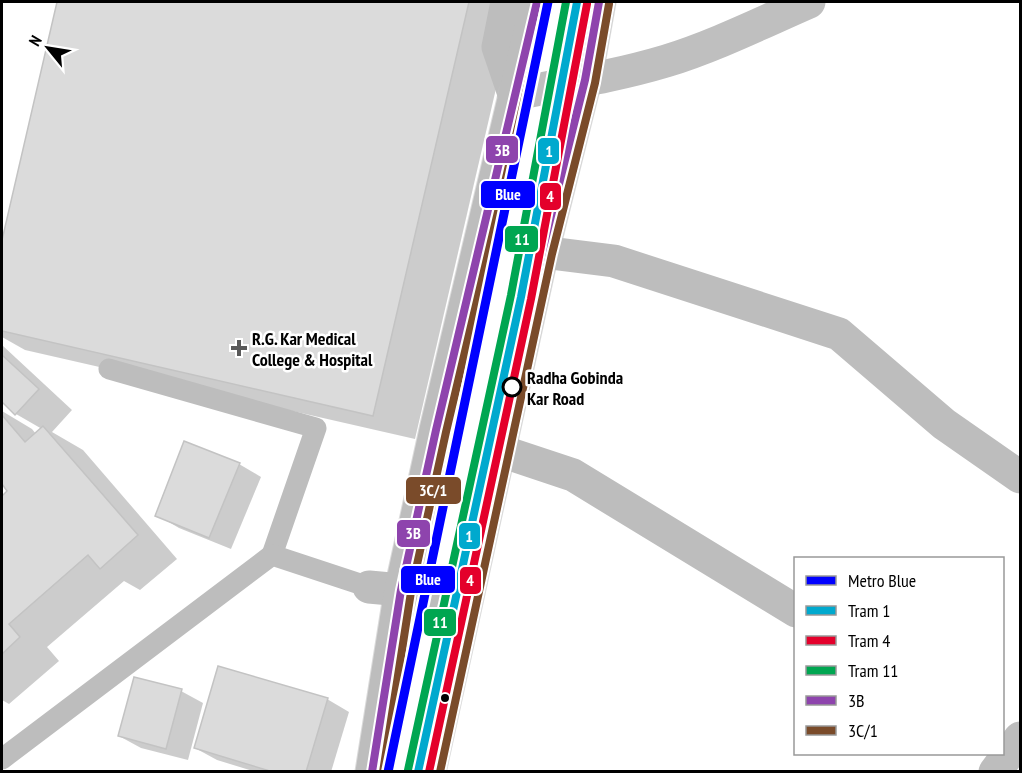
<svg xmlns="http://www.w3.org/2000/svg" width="1022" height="773" viewBox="0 0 1022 773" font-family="'PT Sans Narrow',sans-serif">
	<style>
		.shadow { fill: #0003 }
		.building { fill: #dbdbdb; stroke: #c3c3c3; stroke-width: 1.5 }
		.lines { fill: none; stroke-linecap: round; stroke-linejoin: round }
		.primary-casing { stroke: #dbdbdb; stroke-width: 35 }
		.lane { stroke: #bdbdbd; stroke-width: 21 }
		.street { stroke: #bdbdbd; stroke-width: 33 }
		.secondary { stroke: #bfbfbf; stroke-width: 33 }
		.primary { stroke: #bdbdbd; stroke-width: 33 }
		.bus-1-casing { stroke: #fff; stroke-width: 12 }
		.bus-2-casing { stroke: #fff; stroke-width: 12 }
		.bus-1 { stroke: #8e44ad; stroke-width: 8 }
		.bus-2 { stroke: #7a4b2a; stroke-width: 8 }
		.tram-1-casing { stroke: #fff; stroke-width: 12 }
		.tram-2-casing { stroke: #fff; stroke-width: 12 }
		.tram-3-casing { stroke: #fff; stroke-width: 12 }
		.tram-1 { stroke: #00a9ce; stroke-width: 8 }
		.tram-2 { stroke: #e4002b; stroke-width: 8 }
		.tram-3 { stroke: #00a651; stroke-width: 8 }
		.metro-1-casing { stroke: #fff; stroke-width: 14 }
		.metro-1 { stroke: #00f; stroke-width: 9 }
		.poi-dot { fill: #595959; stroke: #fff; stroke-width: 2 }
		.stop-dot { fill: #fff; stroke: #000; stroke-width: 3 }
		.bus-dot { fill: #000; stroke: #fff; stroke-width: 2 }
		.labels { text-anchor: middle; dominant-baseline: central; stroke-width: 5; stroke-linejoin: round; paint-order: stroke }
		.poi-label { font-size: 18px; font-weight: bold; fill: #000; stroke: #fff; text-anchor: start }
		.stop-label { font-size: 18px; font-weight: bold; fill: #000; stroke: #fff; text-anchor: start }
		.line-badge { stroke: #fff; stroke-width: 2 }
		.badge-label { font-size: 16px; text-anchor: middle; font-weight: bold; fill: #fff }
	</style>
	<rect width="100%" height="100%" fill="#fff"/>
	<g class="shadow">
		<path d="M 58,2 L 516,2 L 415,439 L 25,350 L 2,337 L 2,247 Z"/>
		<path d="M 2,345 L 72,410 L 52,432 L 83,450 L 177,559 L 140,590 L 124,581 L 47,647 L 59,661 L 9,704 L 2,700 L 2,498 L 10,491 L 2,481 L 2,411 L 32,429 L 36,434 L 42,429 L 16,414 L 2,400 Z"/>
		<path d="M 239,464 L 261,477 L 231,549 L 179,528 L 157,515 Z"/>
		<path d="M 181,691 L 203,703 L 188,760 L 141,748 L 119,736 Z"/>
		<path d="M 327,699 L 349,712 L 331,772 L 256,772 L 217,760 L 195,748 Z"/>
	</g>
	<g class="building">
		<path d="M 57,2 L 469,2 L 373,416 L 2,331 L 2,240 Z"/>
		<path d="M 2,355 L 39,389 L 15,415 L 2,402 Z"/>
		<path d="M 2,415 L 25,442 L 43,426 L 138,535 L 100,569 L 88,555 L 9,624 L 20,637 L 2,654 L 2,496 L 7,491 L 2,484 Z"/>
		<path d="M 184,441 L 240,463 L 209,538 L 155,516 Z"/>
		<path d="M 218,666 L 328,698 L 306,772 L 273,772 L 194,748 Z"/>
		<path d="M 134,677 L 182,689 L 166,749 L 118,736 Z"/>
	</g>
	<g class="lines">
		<g class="primary-casing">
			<g id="primary">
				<path d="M 372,772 L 401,590 L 436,430 L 537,2"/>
				<path d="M 429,772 L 542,252 L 585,80 L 599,2"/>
			</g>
		</g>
		<g class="lane">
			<path d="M 109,369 L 316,428 L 272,555"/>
			<path d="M 2,759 L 272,555 L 369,587"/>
		</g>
		<g class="street">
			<path d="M 507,2 L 498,47 L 514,94"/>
			<path d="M 542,252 L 614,261 L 839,334 L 944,424 L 1020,477"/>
			<path d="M 498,450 L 573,475 L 796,611"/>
			<path d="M 369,587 L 467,596"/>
			<path d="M 995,772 L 1020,738"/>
		</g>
		<path class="secondary" d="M 514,94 C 565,84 616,76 666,61 C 715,46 763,22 809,2"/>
		<use href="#primary" class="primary"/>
		<g class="bus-1-casing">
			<g id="bus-1">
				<path d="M 372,772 L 401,590 L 436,430 L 537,2"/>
				<path d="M 429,772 L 542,252 L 585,80 L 599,2"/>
			</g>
		</g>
		<g class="bus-2-casing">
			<g id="bus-2">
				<path d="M 383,772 L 411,592 L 446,432 L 547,4"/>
				<path d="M 440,772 L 552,254 L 595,83 L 609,4"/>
			</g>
		</g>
		<use href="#bus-1" class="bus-1"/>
		<use href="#bus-2" class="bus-2"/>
		<g class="tram-1-casing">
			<path id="tram-1" d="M 418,772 L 521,297 L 577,2"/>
		</g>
		<g class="tram-2-casing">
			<path id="tram-2" d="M 429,772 L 531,299 L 587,4"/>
		</g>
		<g class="tram-3-casing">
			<path id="tram-3" d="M 408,770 L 511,295 L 566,2"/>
		</g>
		<use href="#tram-1" class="tram-1"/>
		<use href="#tram-2" class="tram-2"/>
		<use href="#tram-3" class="tram-3"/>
		<g class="metro-1-casing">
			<path id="metro-1" d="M 388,772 L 548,2"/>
		</g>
		<use href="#metro-1" class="metro-1"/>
	</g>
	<path class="poi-dot" d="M236 339h6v6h6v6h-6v6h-6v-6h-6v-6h6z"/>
	<circle class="stop-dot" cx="512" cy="387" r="9"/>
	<circle class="bus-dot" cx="445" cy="698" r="5"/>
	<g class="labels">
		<g class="poi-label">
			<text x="252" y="338">R.G. Kar Medical<tspan x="252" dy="21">College &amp; Hospital</tspan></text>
		</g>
		<g class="stop-label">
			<text x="527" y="377">Radha Gobinda<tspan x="527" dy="21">Kar Road</tspan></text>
		</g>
	</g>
	<g class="line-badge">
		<rect x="485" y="135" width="34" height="29" rx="6" fill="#8e44ad"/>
		<rect x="537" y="137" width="23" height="28" rx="6" fill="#00a9ce"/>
		<rect x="480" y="180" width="56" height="29" rx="6" fill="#00f"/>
		<rect x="539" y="182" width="23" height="29" rx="6" fill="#e4002b"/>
		<rect x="504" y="225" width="35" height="28" rx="6" fill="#00a651"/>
		<rect x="405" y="476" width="57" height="29" rx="6" fill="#7a4b2a"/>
		<rect x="396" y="519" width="35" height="29" rx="6" fill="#8e44ad"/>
		<rect x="458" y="522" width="23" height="28" rx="6" fill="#00a9ce"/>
		<rect x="400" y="565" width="56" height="29" rx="6" fill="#00f"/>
		<rect x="459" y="566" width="23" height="29" rx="6" fill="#e4002b"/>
		<rect x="423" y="608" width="34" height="29" rx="6" fill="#00a651"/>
	</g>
	<g class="badge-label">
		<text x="502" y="156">3B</text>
		<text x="549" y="157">1</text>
		<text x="508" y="200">Blue</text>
		<text x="550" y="202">4</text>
		<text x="522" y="245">11</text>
		<text x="433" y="496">3C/1</text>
		<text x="413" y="539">3B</text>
		<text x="469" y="542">1</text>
		<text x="428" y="585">Blue</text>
		<text x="470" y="586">4</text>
		<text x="440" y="628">11</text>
	</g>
	<rect width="1022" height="773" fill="none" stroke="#000000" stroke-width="6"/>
	<rect x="794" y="557" width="210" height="198" fill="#ffffff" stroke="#999999" stroke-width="1.5"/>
	<rect x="806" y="576" width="30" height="9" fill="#0000ff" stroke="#999999" stroke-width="1.5"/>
	<text x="848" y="587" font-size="18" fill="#000000">Metro Blue</text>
	<rect x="806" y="606" width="30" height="9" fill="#00a9ce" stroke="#999999" stroke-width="1.5"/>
	<text x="848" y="617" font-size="18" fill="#000000">Tram 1</text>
	<rect x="806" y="636" width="30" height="9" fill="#e4002b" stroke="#999999" stroke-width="1.5"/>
	<text x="848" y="647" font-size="18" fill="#000000">Tram 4</text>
	<rect x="806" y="666" width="30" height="9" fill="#00a651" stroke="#999999" stroke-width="1.5"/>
	<text x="848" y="677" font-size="18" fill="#000000">Tram 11</text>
	<rect x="806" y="696" width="30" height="9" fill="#8e44ad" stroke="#999999" stroke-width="1.5"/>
	<text x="848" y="707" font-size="18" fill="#000000">3B</text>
	<rect x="806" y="726" width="30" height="9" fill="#7a4b2a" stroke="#999999" stroke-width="1.5"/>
	<text x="848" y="737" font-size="18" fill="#000000">3C/1</text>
	<g transform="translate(48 48) rotate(300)" stroke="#ffffff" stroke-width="4.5" paint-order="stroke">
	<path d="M0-4.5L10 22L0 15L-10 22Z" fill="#000000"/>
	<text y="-9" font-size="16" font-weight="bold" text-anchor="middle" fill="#000000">N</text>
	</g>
</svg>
